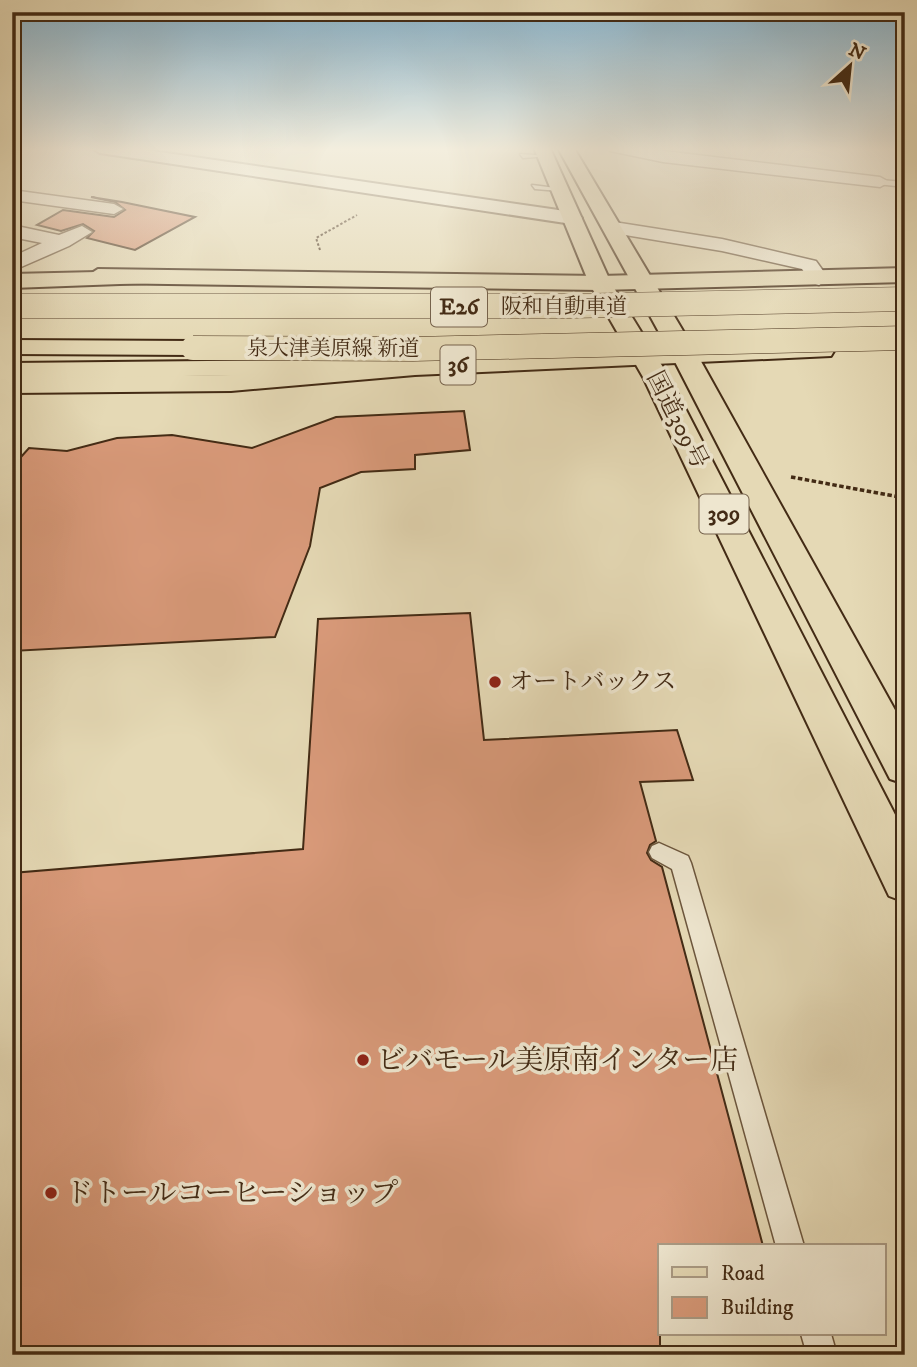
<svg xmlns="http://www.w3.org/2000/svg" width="917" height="1367" viewBox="0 0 917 1367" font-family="'IM FELL DW Pica','Noto Serif JP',serif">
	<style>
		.building { fill: #d99a7a; stroke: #432b15; stroke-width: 2 }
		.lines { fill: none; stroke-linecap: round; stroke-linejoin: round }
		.service-casing { stroke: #6c563d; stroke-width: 3 }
		.minor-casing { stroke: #6c563d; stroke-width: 3 }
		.tertiary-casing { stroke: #6c563d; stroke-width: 4 }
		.primary-casing { stroke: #432b15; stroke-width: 4 }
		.trunk-casing { stroke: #432b15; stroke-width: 4 }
		.motorway-casing { stroke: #432b15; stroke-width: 4 }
		.path-far1 { stroke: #432b15; stroke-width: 2; stroke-dasharray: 2.5 2; stroke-linecap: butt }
		.path { stroke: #432b15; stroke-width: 3.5; stroke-dasharray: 4.5 2.5; stroke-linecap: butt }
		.service { fill: #eee6cf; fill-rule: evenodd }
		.minor { fill: #eee6cf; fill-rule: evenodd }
		.tertiary { fill: #eee6cf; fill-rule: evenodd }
		.primary { fill: #e5d9b5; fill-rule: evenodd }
		.trunk { fill: #e5d9b5; fill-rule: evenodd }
		.motorway { fill: #e5d9b5; fill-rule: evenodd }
		.primary-bridge-casing { stroke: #432b15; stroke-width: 25; stroke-linecap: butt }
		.motorway-bridge-casing { stroke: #432b15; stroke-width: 25; stroke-linecap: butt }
		.primary-bridge { stroke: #e5d9b5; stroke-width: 24 }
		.motorway-bridge { stroke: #e5d9b5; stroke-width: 24 }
		.poi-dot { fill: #8f2418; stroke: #eee6cf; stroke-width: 2.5 }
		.labels { text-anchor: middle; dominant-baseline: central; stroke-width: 7; stroke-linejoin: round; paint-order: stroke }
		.far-street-label { font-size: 21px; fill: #432b15; stroke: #eee6cf }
		.shield { fill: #eee6cf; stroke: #76634d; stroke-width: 2 }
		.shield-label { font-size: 23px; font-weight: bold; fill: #432b15 }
		.street-label { font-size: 24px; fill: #432b15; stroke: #eee6cf }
		.poi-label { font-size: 24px; fill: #432b15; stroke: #eee6cf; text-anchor: start }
		.near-poi-label { font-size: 28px; fill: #432b15; stroke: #eee6cf; text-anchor: start }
	</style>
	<rect width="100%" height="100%" fill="#e5d9b5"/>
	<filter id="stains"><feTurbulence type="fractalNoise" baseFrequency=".00286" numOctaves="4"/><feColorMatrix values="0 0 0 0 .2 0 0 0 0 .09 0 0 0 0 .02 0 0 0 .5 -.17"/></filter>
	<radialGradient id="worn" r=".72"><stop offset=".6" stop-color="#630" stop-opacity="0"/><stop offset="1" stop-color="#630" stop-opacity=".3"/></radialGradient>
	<g class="building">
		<path d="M 91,197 L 122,202 L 195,217 L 135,250 L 87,238 L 94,231 L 83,224 L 61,231 L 37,225 L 63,210 L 114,217 L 125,210 L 115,202 Z"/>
		<path d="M 464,411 L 470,450 L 415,455 L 415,469 L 361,472 L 320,488 L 310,546 L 275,637 L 12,651 L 12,467 L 29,448 L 67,451 L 117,438 L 172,435 L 252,448 L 336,417 Z"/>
		<path d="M 470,613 L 484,740 L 677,730 L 693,780 L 640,782 L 656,841 L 650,845 L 647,853 L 651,860 L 662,867 L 763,1246 L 660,1246 L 660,1355 L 12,1355 L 12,873 L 303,849 L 318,619 Z"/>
	</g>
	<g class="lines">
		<g class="service-casing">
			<g id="service">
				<path d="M 520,154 L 549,156 L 523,158 Z"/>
				<path d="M 880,180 L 905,182 L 905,187 L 877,184 Z"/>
				<path d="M 532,185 L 564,189 L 560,191 L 535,189 Z"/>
				<path d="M 659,843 L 688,856 L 691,863 L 804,1246 L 776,1246 L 672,869 L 652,858 L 649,852 L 652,846 Z"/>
				<path d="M 801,1334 L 831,1334 L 837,1355 L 807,1355 Z"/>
			</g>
		</g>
		<g class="minor-casing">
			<g id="minor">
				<path d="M 608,148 L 639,148 L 880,177 L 889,182 L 880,187 L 663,162 L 610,151 Z"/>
				<path d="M 12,190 L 114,204 L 123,209 L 114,214 L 12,200 Z"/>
				<path d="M 614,222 L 722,239 L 816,261 L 829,279 L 819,285 L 812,283 L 802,269 L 722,251 L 607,232 L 605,228 L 607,224 Z"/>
				<path d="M 12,225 L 59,235 L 82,226 L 92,232 L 69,246 L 12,271 L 12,257 L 42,243 L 12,237 Z"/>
			</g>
		</g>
		<g class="tertiary-casing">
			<path id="tertiary" d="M 92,148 L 132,148 L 572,212 L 582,218 L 572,224 L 100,153 Z"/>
		</g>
		<g class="primary-casing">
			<g id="primary">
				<path d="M 905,268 L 905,282 L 600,290 L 98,283 L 87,276 L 98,269 L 600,276 Z"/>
				<path d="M 12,340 L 193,341 L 202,343 L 205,348 L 202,353 L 193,355 L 12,354 Z"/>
				<path d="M 822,344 L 831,346 L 834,351 L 831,356 L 415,375 L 231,391 L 12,393 L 12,377 L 231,375 L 415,359 Z"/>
			</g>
		</g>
		<g class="trunk-casing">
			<g id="trunk">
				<path d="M 534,148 L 550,148 L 611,283 L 669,377 L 905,834 L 905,902 L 889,896 L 643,377 L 589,283 Z"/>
				<path d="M 558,148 L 574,148 L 698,356 L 905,728 L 905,784 L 890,779 L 672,356 Z"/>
			</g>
		</g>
		<g class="motorway-casing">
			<g id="motorway">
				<path d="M 139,271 L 147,273 L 150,278 L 147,283 L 12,288 L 12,274 Z"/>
				<path d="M 415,359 L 424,362 L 428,367 L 424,372 L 12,379 L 12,363 Z"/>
			</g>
		</g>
		<path class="path-far1" d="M 320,250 L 316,238 L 357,215"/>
		<path class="path" d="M 791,477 L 905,498"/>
		<use href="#service" class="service"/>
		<use href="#minor" class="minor"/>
		<use href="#tertiary" class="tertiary"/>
		<use href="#primary" class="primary"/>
		<use href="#trunk" class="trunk"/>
		<use href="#motorway" class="motorway"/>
		<g class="primary-bridge-casing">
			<path id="primary-bridge" d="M 193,348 L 413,349 L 905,338"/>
		</g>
		<g class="motorway-bridge-casing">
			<path id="motorway-bridge" d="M 12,306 L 570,306 L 905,299"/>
		</g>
		<use href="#primary-bridge" class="primary-bridge"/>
		<use href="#motorway-bridge" class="motorway-bridge"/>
	</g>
	<linearGradient id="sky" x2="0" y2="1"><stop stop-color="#87b6d2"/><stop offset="0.44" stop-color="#f3eede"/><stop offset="1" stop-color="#f3eede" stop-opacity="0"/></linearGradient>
	<rect width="917" height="339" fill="url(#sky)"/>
	<g class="poi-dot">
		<circle cx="495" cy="682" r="7"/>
		<circle cx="363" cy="1060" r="7"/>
		<circle cx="51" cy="1193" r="7"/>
	</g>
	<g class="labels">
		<g class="far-street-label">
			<text x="564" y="307">阪和自動車道</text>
			<text x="333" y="349">泉大津美原線 新道</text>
		</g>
		<g class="shield">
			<rect x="431" y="287.5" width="56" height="39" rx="5"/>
			<rect x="440.5" y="345.5" width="35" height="39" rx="5"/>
			<rect x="699.5" y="494.5" width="49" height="39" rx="5"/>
		</g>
		<g class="shield-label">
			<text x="459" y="307">E26</text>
			<text x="458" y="365">36</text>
			<text x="724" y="514">309</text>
		</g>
		<g class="street-label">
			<text transform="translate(677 420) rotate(63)">国道309号</text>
		</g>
		<g class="poi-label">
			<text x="509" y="682">オートバックス</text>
		</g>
		<g class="near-poi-label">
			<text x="377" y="1060">ビバモール美原南インター店</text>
			<text x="65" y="1193">ドトールコーヒーショップ</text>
		</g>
	</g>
	<rect width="917" height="1367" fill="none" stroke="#e5d9b5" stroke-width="42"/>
	<rect x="14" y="14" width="889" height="1339" fill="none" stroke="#432b15" stroke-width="3.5"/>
	<rect x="21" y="21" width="875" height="1325" fill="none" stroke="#432b15" stroke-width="2"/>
	<rect x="658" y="1244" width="228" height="91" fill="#eee6cf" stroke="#aa9b85" stroke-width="2"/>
	<rect x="672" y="1267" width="35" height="10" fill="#e5d9b5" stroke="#aa9b85" stroke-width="2"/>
	<text x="721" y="1280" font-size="21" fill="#432b15">Road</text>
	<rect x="672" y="1297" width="35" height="21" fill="#d99a7a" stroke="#aa9b85" stroke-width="2"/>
	<text x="721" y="1314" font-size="21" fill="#432b15">Building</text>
	<g transform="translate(850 66) rotate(27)" stroke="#eee6cf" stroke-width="5" paint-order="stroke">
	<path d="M0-5L12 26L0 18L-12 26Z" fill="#432b15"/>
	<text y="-10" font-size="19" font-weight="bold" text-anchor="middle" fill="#432b15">N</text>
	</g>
	<rect width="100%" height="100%" filter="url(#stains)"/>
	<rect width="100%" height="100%" fill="url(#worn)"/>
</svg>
